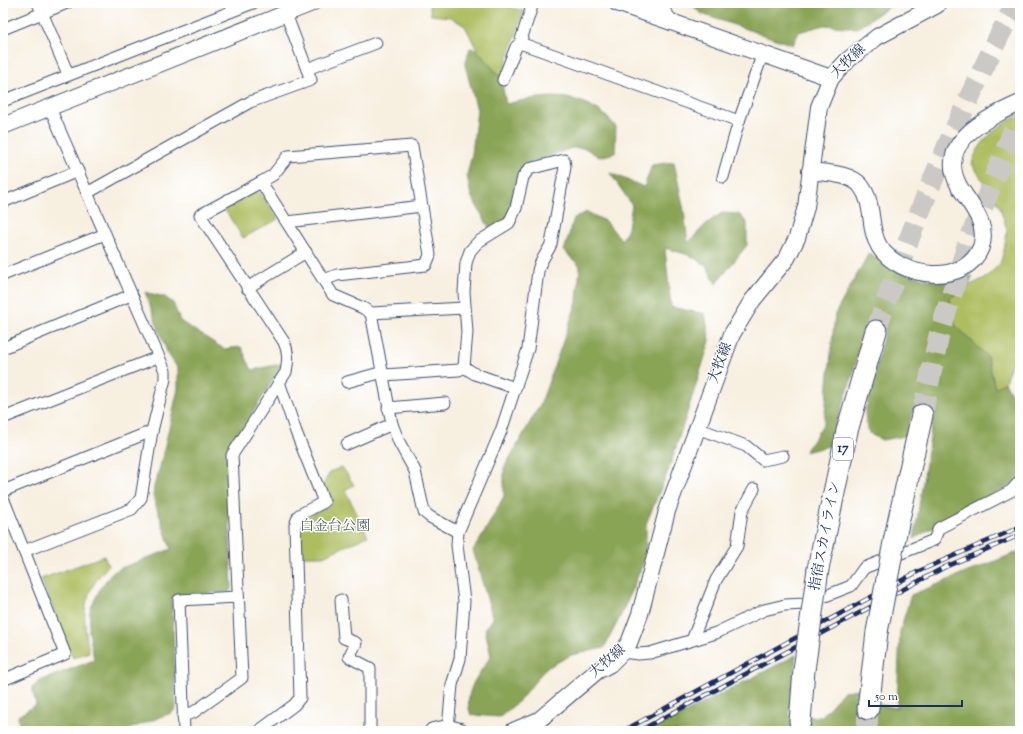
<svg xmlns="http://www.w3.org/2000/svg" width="1023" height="734" viewBox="0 0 1023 734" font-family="'Sorts Mill Goudy','Noto Serif JP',serif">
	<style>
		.green { fill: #adbd5f; stroke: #64765e }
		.forest { fill: #8aa456; stroke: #526a5a }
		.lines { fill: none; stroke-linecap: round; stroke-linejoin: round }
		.highway-tunnel { stroke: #cbc9c5; stroke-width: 21; stroke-dasharray: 21 10; stroke-linecap: butt }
		.street-casing { stroke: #3c4c71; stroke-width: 13 }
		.secondary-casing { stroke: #3c4c71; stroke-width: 18 }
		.highway-casing { stroke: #3c4c71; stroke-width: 23 }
		.street { stroke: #fff; stroke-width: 11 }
		.secondary { stroke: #fff; stroke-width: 16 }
		.highway { stroke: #fff; stroke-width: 21 }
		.rail-casing { stroke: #1b2f5e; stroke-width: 4.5 }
		.rail { stroke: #fff; stroke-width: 3; stroke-dasharray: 9; stroke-linecap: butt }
		.highway-bridge-casing { stroke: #3c4c71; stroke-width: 23; stroke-linecap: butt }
		.highway-bridge { stroke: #fff; stroke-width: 21 }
		.labels { text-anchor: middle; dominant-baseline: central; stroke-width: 3; stroke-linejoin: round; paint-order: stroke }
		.shield { fill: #fff; stroke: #5f6d8e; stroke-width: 1 }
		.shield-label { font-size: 13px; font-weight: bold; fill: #1b2f5e }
		.street-label { font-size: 14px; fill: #1b2f5e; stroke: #fff }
		.park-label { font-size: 14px; fill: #4e615e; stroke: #fff }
	</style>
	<rect width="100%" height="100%" fill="#fff"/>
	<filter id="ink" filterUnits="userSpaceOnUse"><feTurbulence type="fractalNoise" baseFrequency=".025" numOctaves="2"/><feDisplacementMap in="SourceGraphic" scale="8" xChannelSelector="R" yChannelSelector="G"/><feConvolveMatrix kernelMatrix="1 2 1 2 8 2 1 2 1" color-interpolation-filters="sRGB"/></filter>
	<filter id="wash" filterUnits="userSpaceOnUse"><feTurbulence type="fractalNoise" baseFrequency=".012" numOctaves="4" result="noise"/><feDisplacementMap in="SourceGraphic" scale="16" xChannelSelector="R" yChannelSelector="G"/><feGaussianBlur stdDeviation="0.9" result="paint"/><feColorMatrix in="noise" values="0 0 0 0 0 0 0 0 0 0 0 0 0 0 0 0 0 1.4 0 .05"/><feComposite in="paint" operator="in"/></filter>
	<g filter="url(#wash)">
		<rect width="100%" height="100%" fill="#f7efdf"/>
		<g class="green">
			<path d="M 429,3 L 493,3 L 524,11 L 501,78 L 477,50 L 465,26 L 450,17 L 431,15 Z"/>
			<path d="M 1020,115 L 1020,339 L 1005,382 L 995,388 L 987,356 L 955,325 L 950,298 L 968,286 L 985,278 L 1000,264 L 1004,250 L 1007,230 L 1000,207 L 972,164 C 978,141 999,124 1020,115 Z"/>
			<path d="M 253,191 L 262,194 L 278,219 L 243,238 L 223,207 Z"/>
			<path d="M 342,467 L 354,485 L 345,490 L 368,536 L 323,556 L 302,556 C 299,518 297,522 331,505 L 323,485 L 330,472 Z"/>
			<path d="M 104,556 L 108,566 C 81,594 82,616 89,652 L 73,658 L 41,579 Z"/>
		</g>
		<g class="forest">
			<path d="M 690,3 L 895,3 L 857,28 L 824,25 L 799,32 L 793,45 L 702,14 Z"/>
			<path d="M 470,48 L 477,50 L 501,78 L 506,104 C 547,94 587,90 616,127 L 615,153 L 599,157 L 585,148 L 572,148 L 526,164 L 517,179 L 507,220 L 490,229 L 471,196 L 467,175 L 472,154 L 477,110 L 465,65 Z"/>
			<path d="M 674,162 L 684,211 L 688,243 L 707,223 L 722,213 L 739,214 L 747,223 L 747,245 L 716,284 L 706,265 L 689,255 L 665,248 L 671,307 L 705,314 L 710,341 L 669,469 L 646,524 L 646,557 L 621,615 L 604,648 L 571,655 L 545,669 L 520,700 L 500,717 L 471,715 C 462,693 479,674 491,656 L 485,629 L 493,619 L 473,550 L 483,535 L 504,496 L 504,468 L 541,403 L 577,302 L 580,266 L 564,251 L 574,218 L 587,212 L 605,221 L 622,240 L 628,228 L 632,205 L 610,173 L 644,187 L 652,165 Z"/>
			<path d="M 869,253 L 906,274 L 940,282 L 973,276 L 968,286 L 950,298 L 955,325 L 987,356 L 995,388 L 1005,382 L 1020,410 L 1020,436 L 1018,440 L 1020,443 L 1020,481 L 964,508 L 914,539 L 933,418 L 913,412 L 905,436 L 882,440 L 872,435 L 867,430 L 865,413 L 885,329 L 865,323 L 853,375 L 829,446 L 805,452 L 824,423 L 835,314 Z"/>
			<path d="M 145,292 L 165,297 L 173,303 L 180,321 L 224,349 L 241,347 L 252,370 L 281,364 L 280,369 L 227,454 L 232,588 L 229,592 L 175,595 L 172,598 L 176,709 L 171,713 L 124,731 L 12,731 L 19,725 L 18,716 L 36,705 L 32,688 L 40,681 L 94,660 L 89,631 L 90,610 L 101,587 L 112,573 L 121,568 L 171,549 L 153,497 L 154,486 L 160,467 L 178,389 L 178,369 L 167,352 Z"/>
			<path d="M 1020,551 L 1020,731 L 650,731 L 796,655 L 789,716 L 821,717 L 844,691 L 859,689 L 854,700 L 897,708 L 900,631 L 911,595 Z"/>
		</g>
	</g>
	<g filter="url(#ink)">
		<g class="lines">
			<g class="highway-tunnel">
				<path d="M 876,331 C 914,217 961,109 1016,3"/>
				<path d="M 922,415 L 939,335 L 967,246 L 1020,114"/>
				<path d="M 867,731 L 868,709"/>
			</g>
			<g class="street-casing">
				<g id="street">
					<path d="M 38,3 L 68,74"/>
					<path d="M 533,3 L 520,43 L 739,121"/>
					<path d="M 659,3 L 673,22"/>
					<path d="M 3,29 L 67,3"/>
					<path d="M 307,69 L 376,43"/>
					<path d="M 503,80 L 516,47 L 520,43"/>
					<path d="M 3,101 L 253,3"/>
					<path d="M 723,177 L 739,121 L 763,53"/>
					<path d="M 261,182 L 273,175 L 288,156 L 412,146 L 430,255 L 426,265 L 337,275 L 324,280"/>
					<path d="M 87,193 L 250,102 L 311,80 L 286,14"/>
					<path d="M 3,202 L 78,171"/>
					<path d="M 287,222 L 422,206"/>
					<path d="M 3,275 L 105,234"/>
					<path d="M 247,288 L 306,252"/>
					<path d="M 371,313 L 464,308"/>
					<path d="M 3,348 L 131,295"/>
					<path d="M 464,367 L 475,374 L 515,388"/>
					<path d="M 384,375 L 459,370 L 464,367 L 467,332 L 464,292 L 466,263 L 470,251 L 478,242 L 509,223 L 516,208 L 523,177 L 529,169 L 564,160 L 565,167 L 551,244 C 547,254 540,260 538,271 L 528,349 L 501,431 L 458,532 L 457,545 L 464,601 L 460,659 L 452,685 L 448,728"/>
					<path d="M 347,382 L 383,372"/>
					<path d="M 388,408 L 445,403"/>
					<path d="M 3,418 L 158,357"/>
					<path d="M 697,428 L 746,446 L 763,460 L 783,456"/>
					<path d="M 347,444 L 392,424"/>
					<path d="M 3,491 L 152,431"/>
					<path d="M 3,498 L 65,654 L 3,680"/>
					<path d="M 24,551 L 132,509 L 141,498 L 152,431 L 165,379 L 165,371 L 50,108"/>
					<path d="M 341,600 L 344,638 L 356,643 L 349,657 L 370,668 L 370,731"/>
					<path d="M 692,640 L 716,580 L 737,546 L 742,511 L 754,489"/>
					<path d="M 622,652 L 638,654 L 650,653 L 716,633 L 764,610 L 785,605 L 805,604 L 851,586 L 864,568 L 934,540 L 939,528 L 1011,491 L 1020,481"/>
					<path d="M 183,716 L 194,712 L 242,678 L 232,455 L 286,372 C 288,361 289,353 284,342 L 200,215 L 261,182 L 333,295 L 363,308 L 371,313 L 392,424 L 399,442 L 415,471 L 424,512 L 430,517 L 458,532"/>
					<path d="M 184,731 L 179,600 L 238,597"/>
					<path d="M 259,731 L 294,705 L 300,698 L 295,525 L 299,515 L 324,502 L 296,432 L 279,382"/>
				</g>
			</g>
			<g class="secondary-casing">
				<g id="secondary">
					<path d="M 617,3 L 831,78"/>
					<path d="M 3,126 L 312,3"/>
					<path d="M 810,171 C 825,173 851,173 861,186 C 875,204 868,228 879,246 C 899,279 966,287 981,247 C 989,223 970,205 959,186 C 935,142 988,117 1020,103"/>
					<path d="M 433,731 L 448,728 L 460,731"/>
					<path d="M 513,731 L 539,720 L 597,671 L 610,664 L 622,652 L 629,643 L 640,614 L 667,511 L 732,334 L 752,301 L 787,258 L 797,238 L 806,207 L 819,107 L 831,78 L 848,60 L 877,37 L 937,5"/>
				</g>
			</g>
			<g class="highway-casing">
				<g id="highway">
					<path d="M 895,537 L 922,415"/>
					<path d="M 818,569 L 847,431 L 876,331"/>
					<path d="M 868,709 L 877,632"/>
					<path d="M 800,722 L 804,670"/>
				</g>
			</g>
			<use href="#street" class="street"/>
			<use href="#secondary" class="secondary"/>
			<use href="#highway" class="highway"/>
			<g class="rail-casing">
				<g id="rail">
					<path d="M 623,731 L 919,571 L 1020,527"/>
					<path d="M 639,731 L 945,567 L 1020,535"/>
				</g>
			</g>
			<use href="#rail" class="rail"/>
			<g class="highway-bridge-casing">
				<g id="highway-bridge">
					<path d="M 877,632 L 895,537"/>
					<path d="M 804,670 L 818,569"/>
				</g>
			</g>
			<use href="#highway-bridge" class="highway-bridge"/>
		</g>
	</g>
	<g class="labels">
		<rect class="shield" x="833" y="438" width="20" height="22" rx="3"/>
		<g class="shield-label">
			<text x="843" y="449">17</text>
		</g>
		<g class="street-label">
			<text transform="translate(849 62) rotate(-44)">大牧線</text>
			<text transform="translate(721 363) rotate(-69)">大牧線</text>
			<text transform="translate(826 536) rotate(-79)">指宿スカイライン</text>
			<text transform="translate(608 662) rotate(-41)">大牧線</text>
		</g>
		<g class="park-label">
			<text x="335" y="527">白金台公園</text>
		</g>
	</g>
	<rect width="1023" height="734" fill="none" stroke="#fff" stroke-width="16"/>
	<path d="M869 700v6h93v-6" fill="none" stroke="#1b2f5e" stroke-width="2"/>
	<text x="875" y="700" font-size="12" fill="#1b2f5e" stroke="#ffffff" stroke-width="3" paint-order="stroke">50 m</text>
</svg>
